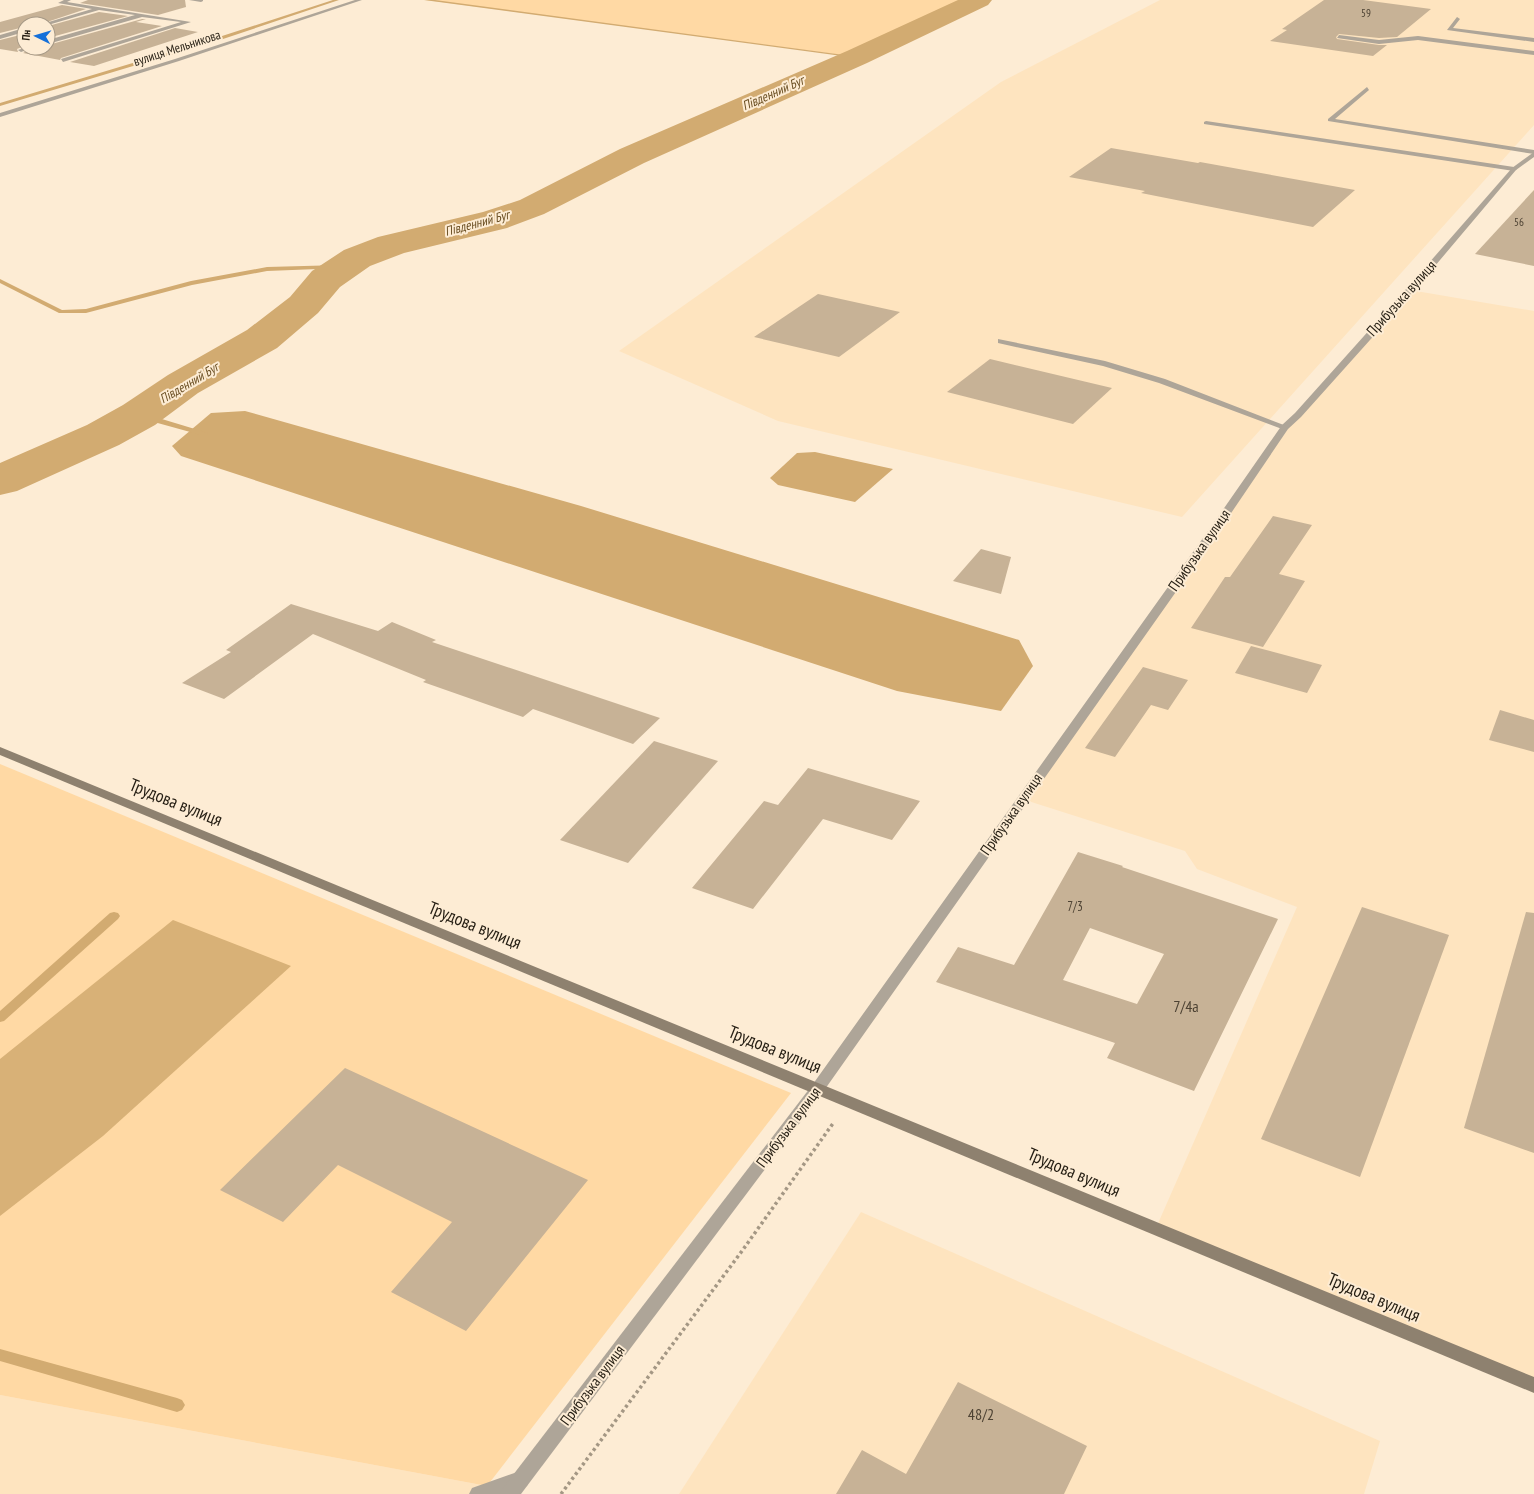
<svg xmlns="http://www.w3.org/2000/svg" width="1534" height="1494" viewBox="0 0 1534 1494" font-family="'PT Sans Narrow',sans-serif">
	<style>
		.built { fill: #fee4bf }
		.green { fill: #ffd9a4 }
		.forest { fill: #d8b177 }
		.water { fill: #d2ab71 }
		.lines { fill: none; stroke-linecap: round; stroke-linejoin: round }
		.stream { fill: #d2ab71; fill-rule: evenodd }
		.river { fill: #d2ab71; fill-rule: evenodd }
		.building { fill: #c7b296; fill-rule: evenodd }
		.path { stroke: #a49784; stroke-width: 3.5; stroke-dasharray: 3 3; stroke-linecap: butt }
		.service { fill: #aea598; fill-rule: evenodd }
		.minor { fill: #aea598; fill-rule: evenodd }
		.tertiary { fill: #aea598; fill-rule: evenodd }
		.secondary { fill: #8e816f; fill-rule: evenodd }
		.labels { text-anchor: middle; dominant-baseline: central; stroke-width: 4; stroke-linejoin: round; paint-order: stroke }
		.far-number-label { font-size: 11px; fill: #4d4233 }
		.far-street-label { font-size: 13px; fill: #241d12; stroke: #fdecd4 }
		.far-water-label { font-size: 13px; font-style: italic; fill: #694d21; stroke: #fdecd4 }
		.number-label { font-size: 13px; fill: #4d4233 }
		.street-label { font-size: 15px; fill: #241d12; stroke: #fdecd4 }
		.near-number-label { font-size: 16px; fill: #4d4233 }
		.near-street-label { font-size: 18px; fill: #241d12; stroke: #fdecd4 }
	</style>
	<rect width="100%" height="100%" fill="#fdecd4"/>
	<g class="built">
		<path d="M 1160,0 L 1534,0 L 1534,125 L 1182,517 L 778,421 L 619,351 L 1001,82 Z"/>
		<path d="M 1410,290 L 1534,311 L 1534,1385 L 1156,1228 L 1297,907 L 1197,869 L 1185,851 L 1022,799 L 1285,427 Z"/>
		<path d="M 861,1212 L 1380,1441 L 1364,1494 L 679,1494 Z"/>
		<path d="M 0,1395 L 487,1486 L 481,1494 L 0,1494 Z"/>
	</g>
	<g class="green">
		<path d="M 426,0 L 979,0 L 857,57 Z"/>
		<path d="M 0,764 L 791,1093 L 487,1486 L 0,1395 Z"/>
	</g>
	<path class="forest" d="M 173,920 L 291,966 L 103,1136 L 0,1216 L 0,1059 Z"/>
	<g class="water">
		<path d="M 245,411 L 581,506 L 1019,640 L 1033,666 L 1001,711 L 897,691 L 181,456 L 172,446 L 211,413 Z"/>
		<path d="M 815,452 L 893,469 L 855,502 L 778,485 L 770,478 L 797,453 Z"/>
	</g>
	<g class="lines">
		<g class="stream">
			<path d="M 333,0 L 339,0 L 223,39 L 0,106 L 0,103 L 219,37 Z"/>
			<path d="M 424,0 L 435,0 L 859,57 L 857,58 Z"/>
			<path d="M 341,265 L 344,267 L 343,268 L 267,271 L 192,285 L 86,313 L 59,313 L 0,283 L 0,279 L 62,310 L 86,309 L 191,281 L 267,267 Z"/>
			<path d="M 136,413 L 142,413 L 208,433 L 207,435 L 201,435 L 136,417 Z"/>
			<path d="M 114,912 L 118,913 L 120,916 L 118,919 L 4,1021 L 0,1022 L 0,1011 L 110,913 Z"/>
			<path d="M 0,1349 L 177,1398 L 182,1400 L 185,1405 L 182,1410 L 177,1412 L 0,1361 Z"/>
		</g>
		<path class="river" d="M 958,0 L 992,0 L 988,5 L 867,63 L 644,163 L 544,214 L 507,228 L 404,253 L 370,266 L 340,287 L 318,313 L 277,348 L 198,393 L 155,425 L 119,445 L 17,491 L 0,495 L 0,463 L 87,425 L 123,405 L 168,375 L 247,330 L 290,297 L 312,271 L 344,250 L 378,237 L 483,212 L 520,200 L 620,149 L 847,51 Z"/>
	</g>
	<g class="building">
		<path d="M 88,0 L 185,0 L 186,7 L 158,15 L 80,3 Z"/>
		<path d="M 1324,0 L 1363,0 L 1431,9 L 1397,37 L 1379,38 L 1339,34 L 1336,37 L 1337,39 L 1379,45 L 1387,45 L 1373,56 L 1270,41 L 1287,30 L 1282,29 Z"/>
		<path d="M 62,5 L 86,9 L 41,24 L 24,24 L 24,27 L 0,33 L 0,22 Z"/>
		<path d="M 99,12 L 128,16 L 48,38 L 48,26 Z"/>
		<path d="M 142,19 L 146,19 L 136,22 L 162,26 L 61,58 L 60,60 L 23,53 L 33,48 L 48,48 L 48,45 Z"/>
		<path d="M 175,28 L 198,32 L 94,66 L 70,62 Z"/>
		<path d="M 24,34 L 24,46 L 17,49 L 18,52 L 0,49 L 0,40 Z"/>
		<path d="M 1111,148 L 1198,163 L 1200,162 L 1355,190 L 1313,227 L 1141,193 L 1145,191 L 1069,177 Z"/>
		<path d="M 1534,190 L 1534,266 L 1475,254 Z"/>
		<path d="M 818,294 L 900,312 L 839,357 L 754,337 Z"/>
		<path d="M 990,359 L 1112,388 L 1073,424 L 947,392 Z"/>
		<path d="M 1273,516 L 1312,525 L 1279,574 L 1305,581 L 1263,647 L 1191,628 L 1225,577 L 1230,577 Z"/>
		<path d="M 981,549 L 1011,557 L 1001,594 L 953,581 Z"/>
		<path d="M 291,604 L 378,631 L 392,622 L 436,640 L 432,642 L 660,718 L 633,744 L 533,709 L 523,717 L 423,682 L 426,680 L 313,634 L 224,699 L 182,683 L 231,652 L 226,650 Z"/>
		<path d="M 1251,646 L 1322,665 L 1307,693 L 1235,673 Z"/>
		<path d="M 1143,667 L 1188,680 L 1168,710 L 1151,705 L 1115,757 L 1085,748 Z"/>
		<path d="M 1500,710 L 1534,720 L 1534,752 L 1489,740 Z"/>
		<path d="M 654,741 L 718,761 L 628,863 L 560,840 Z"/>
		<path d="M 808,768 L 920,801 L 892,840 L 823,819 L 753,909 L 692,888 L 764,801 L 778,805 Z"/>
		<path d="M 1078,852 L 1123,866 L 1122,867 L 1278,919 L 1194,1091 L 1107,1058 L 1115,1043 L 936,982 L 958,947 L 1014,965 ZM 1090,928 L 1164,954 L 1137,1004 L 1063,980 Z"/>
		<path d="M 1362,907 L 1449,935 L 1360,1177 L 1261,1139 Z"/>
		<path d="M 1526,912 L 1534,913 L 1534,1153 L 1464,1128 Z"/>
		<path d="M 345,1068 L 588,1180 L 466,1331 L 391,1292 L 452,1222 L 338,1165 L 283,1222 L 220,1190 Z"/>
		<path d="M 958,1382 L 1087,1446 L 1064,1494 L 836,1494 L 862,1450 L 906,1474 Z"/>
	</g>
	<g class="lines">
		<path class="path" d="M 561,1494 L 742,1251 L 834,1122"/>
		<g class="service">
			<path d="M 64,0 L 71,0 L 67,2 L 191,22 L 63,62 L 61,59 L 181,22 L 142,17 L 48,44 L 48,40 L 135,15 L 99,10 L 48,25 L 42,24 L 92,9 L 58,3 Z"/>
			<path d="M 189,0 L 203,0 L 203,1 L 201,2 Z"/>
			<path d="M 355,0 L 362,0 L 179,61 L 0,117 L 0,113 L 175,59 Z"/>
			<path d="M 1457,17 L 1460,19 L 1453,28 L 1534,38 L 1534,42 L 1447,30 Z"/>
			<path d="M 24,28 L 24,32 L 0,39 L 0,35 Z"/>
			<path d="M 1339,35 L 1379,40 L 1418,36 L 1534,51 L 1534,55 L 1418,40 L 1379,44 L 1337,38 Z"/>
			<path d="M 24,48 L 32,48 L 21,52 L 18,50 Z"/>
			<path d="M 1367,87 L 1369,90 L 1335,119 L 1534,150 L 1534,154 L 1328,121 L 1328,119 Z"/>
			<path d="M 1206,121 L 1514,167 L 1517,169 L 1514,171 L 1204,124 L 1204,122 Z"/>
			<path d="M 998,339 L 1105,361 L 1165,379 L 1289,427 L 1285,430 L 1282,429 L 1159,383 L 1103,366 L 998,343 Z"/>
			<path d="M 520,1471 L 527,1474 L 529,1480 L 527,1486 L 505,1494 L 469,1494 L 472,1488 Z"/>
		</g>
		<path class="minor" d="M 1534,152 L 1534,157 L 1516,170 L 1413,292 L 1301,417 L 1288,429 L 1221,528 L 823,1092 L 818,1094 L 813,1092 L 810,1088 L 813,1084 L 1213,524 L 1282,425 L 1295,413 L 1407,288 L 1512,168 Z"/>
		<path class="tertiary" d="M 818,1082 L 823,1084 L 826,1088 L 823,1092 L 521,1494 L 500,1494 L 503,1488 L 813,1084 Z"/>
		<path class="secondary" d="M 0,747 L 1534,1377 L 1534,1393 L 0,755 Z"/>
	</g>
	<g class="labels">
		<g class="far-number-label">
			<text x="1366" y="13">59</text>
			<text x="1519" y="222">56</text>
		</g>
		<g class="far-street-label">
			<text transform="translate(177 48) rotate(-18)">вулиця Мельникова</text>
		</g>
		<g class="far-water-label">
			<text transform="translate(773 93) rotate(-24)">Південний Буг</text>
			<text transform="translate(477 223) rotate(-15)">Південний Буг</text>
			<text transform="translate(189 383) rotate(-31)">Південний Буг</text>
		</g>
		<g class="number-label">
			<text x="1075" y="906">7/3</text>
		</g>
		<g class="street-label">
			<text transform="translate(1401 298) rotate(-48)">Прибузька вулиця</text>
			<text transform="translate(1199 550) rotate(-55)">Прибузька вулиця</text>
			<text transform="translate(1011 814) rotate(-55)">Прибузька вулиця</text>
			<text transform="translate(788 1127) rotate(-53)">Прибузька вулиця</text>
			<text transform="translate(592 1385) rotate(-53)">Прибузька вулиця</text>
		</g>
		<g class="near-number-label">
			<text x="1186" y="1006">7/4а</text>
			<text x="981" y="1414">48/2</text>
		</g>
		<g class="near-street-label">
			<text transform="translate(176 802) rotate(22)">Трудова вулиця</text>
			<text transform="translate(475 925) rotate(22)">Трудова вулиця</text>
			<text transform="translate(775 1049) rotate(22)">Трудова вулиця</text>
			<text transform="translate(1074 1172) rotate(23)">Трудова вулиця</text>
			<text transform="translate(1374 1297) rotate(23)">Трудова вулиця</text>
		</g>
	</g>
	<g transform="translate(36 36) rotate(275)"><circle r="19" fill="#fdecd4" stroke="#a69986"/>
	<path d="M0-3L7 15L0 10L-7 15Z" fill="#1570d9"/>
	<text y="-6" font-size="11" font-weight="bold" text-anchor="middle" fill="#241d12">Пн</text>
	</g>
</svg>
